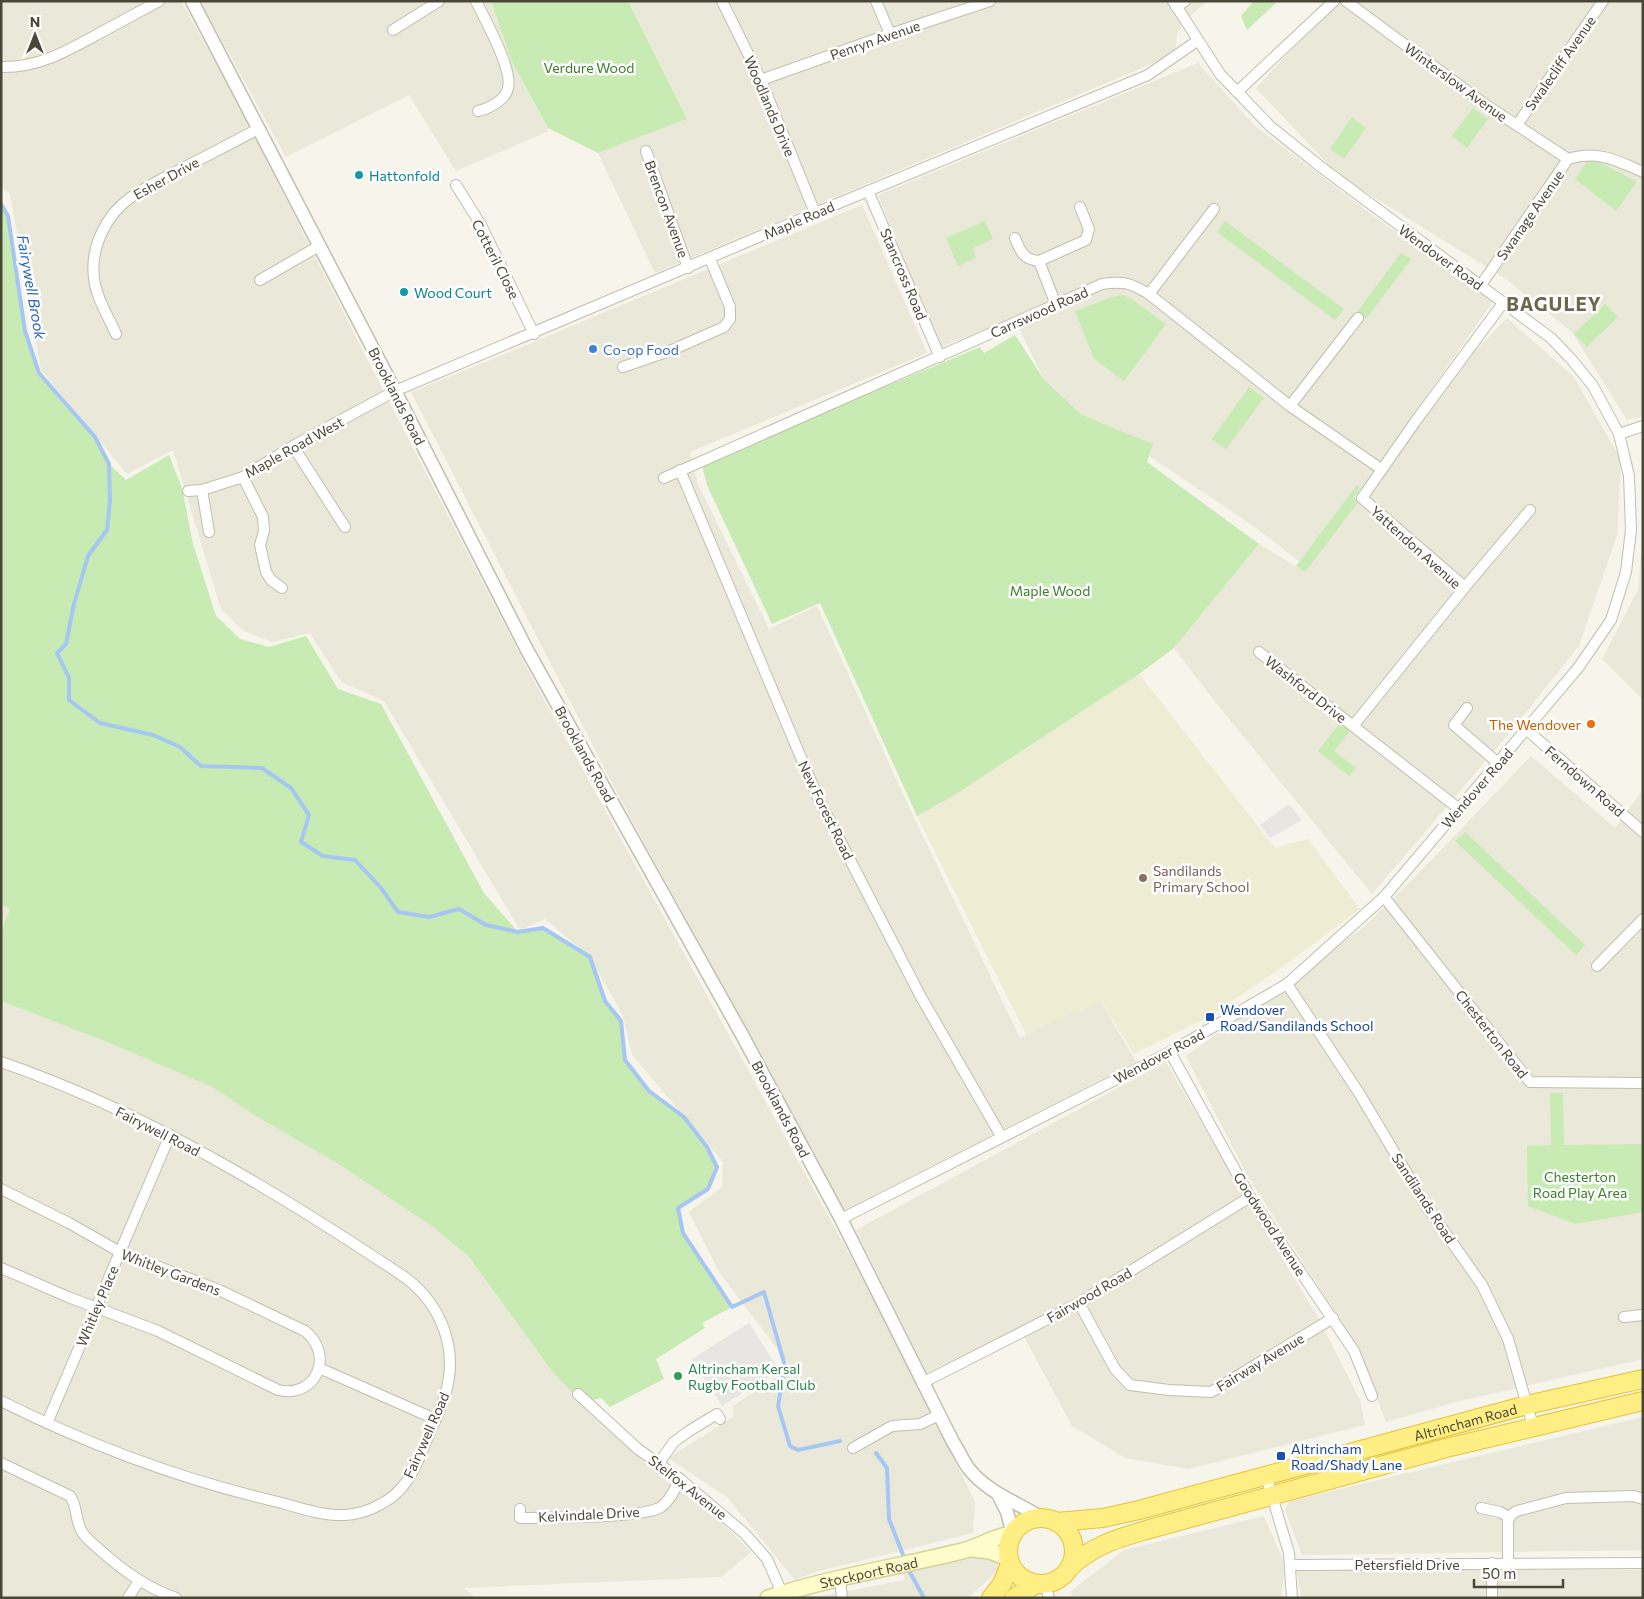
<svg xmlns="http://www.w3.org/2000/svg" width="1644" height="1599" viewBox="0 0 1644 1599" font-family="Commissioner,sans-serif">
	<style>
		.residential { fill: #eae8d9 }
		.education { fill: #efecd4 }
		.green { fill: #c8ebb3 }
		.parking { fill: #e8e6e2 }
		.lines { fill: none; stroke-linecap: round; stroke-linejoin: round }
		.stream { stroke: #a6c6f4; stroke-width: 4 }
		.minor-casing { stroke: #c2bead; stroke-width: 12 }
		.tertiary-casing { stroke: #c2bead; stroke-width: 15 }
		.secondary-casing { stroke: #d7d299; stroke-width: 18 }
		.trunk-casing { stroke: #e4c337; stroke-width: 20 }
		.minor { stroke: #fff; stroke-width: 10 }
		.tertiary { stroke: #fff; stroke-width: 12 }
		.secondary { stroke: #fffccc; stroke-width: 15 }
		.trunk { stroke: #ffee84; stroke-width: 18 }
		.culture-dot { fill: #0f9aa8; stroke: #fff; stroke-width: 2 }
		.shop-dot { fill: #3f7fe0; stroke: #fff; stroke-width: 2 }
		.food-dot { fill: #e8710a; stroke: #fff; stroke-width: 2 }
		.education-dot { fill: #8d6e63; stroke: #fff; stroke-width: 2 }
		.transit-dot { fill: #1a4fb4; stroke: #fff; stroke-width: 2 }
		.leisure-dot { fill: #2e9e5b; stroke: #fff; stroke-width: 2 }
		.labels { text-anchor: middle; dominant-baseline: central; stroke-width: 5; stroke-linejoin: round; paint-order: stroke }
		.street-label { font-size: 14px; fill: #4b4738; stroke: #fff }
		.park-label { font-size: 14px; fill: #398028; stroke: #fff }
		.culture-label { font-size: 14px; fill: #0d838f; stroke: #fff; text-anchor: start }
		.shop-label { font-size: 14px; fill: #366cbe; stroke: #fff; text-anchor: start }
		.food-label { font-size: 14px; fill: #c56008; stroke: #fff; text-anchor: end }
		.education-label { font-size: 14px; fill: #785e54; stroke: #fff; text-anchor: start }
		.transit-label { font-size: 14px; fill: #164399; stroke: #fff; text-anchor: start }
		.leisure-label { font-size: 14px; fill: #27864d; stroke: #fff; text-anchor: start }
		.water-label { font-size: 15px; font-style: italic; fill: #2b65bc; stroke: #fff }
		.district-label { font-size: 19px; font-weight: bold; letter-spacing: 1px; fill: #6e674f; stroke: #fff }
	</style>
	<rect width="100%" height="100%" fill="#f6f4eb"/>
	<g class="residential">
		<path d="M 1,1 L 181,1 L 235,98 L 369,363 L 529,672 L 863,1279 L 928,1405 L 975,1502 L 973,1533 L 815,1572 L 795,1580 L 727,1497 L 668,1458 L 733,1417 L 733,1406 L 791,1367 L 719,1272 L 689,1212 L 722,1187 L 723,1162 L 632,1055 L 623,1016 L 590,957 L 545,919 L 520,930 L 384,701 L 341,682 L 310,633 L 272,642 L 244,631 L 221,609 L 173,450 L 127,474 L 41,370 L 10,194 L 1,187 Z"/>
		<path d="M 200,1 L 491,1 L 512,62 L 549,131 L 456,171 L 409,95 L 286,157 Z"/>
		<path d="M 628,1 L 1208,1 L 1193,13 L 1177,33 L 1175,54 L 655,273 L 598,153 L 687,119 Z"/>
		<path d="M 1336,1 L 1643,1 L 1643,416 L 1627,420 L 1571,331 L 1503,277 L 1338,175 L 1256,88 Z"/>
		<path d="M 1198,63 L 1254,125 L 1382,222 L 1494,300 L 1360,491 L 1300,562 L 1256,528 L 1151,457 L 1069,431 L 1014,318 L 940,347 L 878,195 Z"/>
		<path d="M 862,205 L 927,353 L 690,452 L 698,484 L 769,629 L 817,606 L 908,805 L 1020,1038 L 1097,995 L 1136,1062 L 843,1211 L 772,1074 L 624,806 L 411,392 L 483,363 Z"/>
		<path d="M 1507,318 L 1574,377 L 1621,460 L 1617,535 L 1579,646 L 1507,736 L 1372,894 L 1217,704 L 1174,648 L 1259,544 L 1302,570 L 1467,359 Z"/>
		<path d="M 1643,529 L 1643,700 L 1602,659 L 1638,590 Z"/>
		<path d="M 1531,756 L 1615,828 L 1643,790 L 1643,1359 L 1456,1402 L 1386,1422 L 1360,1351 L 1247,1175 L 1186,1056 L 1364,927 L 1416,876 Z"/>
		<path d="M 1,905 L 10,909 L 1,931 Z"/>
		<path d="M 1,1001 L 112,1044 L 214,1088 L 254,1115 L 340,1165 L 433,1227 L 469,1257 L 551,1370 L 582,1403 L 656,1473 L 718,1519 L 751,1552 L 721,1577 L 464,1588 L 476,1598 L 1,1598 Z"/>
		<path d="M 1166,1062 L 1240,1189 L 1316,1314 L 1360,1400 L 1365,1425 L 1189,1469 L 1125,1458 L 1072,1426 L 1019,1327 L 927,1373 L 856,1230 Z"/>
		<path d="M 1643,1417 L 1643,1550 L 1302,1555 L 1285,1510 L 1290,1501 Z"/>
		<path d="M 1264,1516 L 1285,1565 L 1281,1598 L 1073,1598 L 1071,1591 L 1124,1550 Z"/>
		<path d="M 988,1555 L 998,1562 L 997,1571 L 968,1598 L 812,1598 L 905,1580 L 903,1570 L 963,1556 Z"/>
		<path d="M 1296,1567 L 1643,1570 L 1643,1598 L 1301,1598 Z"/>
	</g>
	<path class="education" d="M 1139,674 L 1275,848 L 1308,839 L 1360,909 L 1285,965 L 1210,1016 L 1134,1054 L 1101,1001 L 1026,1034 L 917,816 L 953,796 Z"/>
	<g class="green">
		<path d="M 491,1 L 628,1 L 687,119 L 598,153 L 548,128 L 512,62 Z"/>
		<path d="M 1254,1 L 1283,1 L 1277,2 L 1247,30 L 1241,16 Z"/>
		<path d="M 1473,108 L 1488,119 L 1467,148 L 1452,136 Z"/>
		<path d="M 1352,117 L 1366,128 L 1344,159 L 1330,149 Z"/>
		<path d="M 1589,159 L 1594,159 L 1637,182 L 1616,211 L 1575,179 Z"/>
		<path d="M 1,204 L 8,216 L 25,331 L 39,373 L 95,437 L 109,464 L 126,480 L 169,455 L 182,488 L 193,544 L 216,616 L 240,639 L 269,647 L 306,636 L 338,689 L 381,704 L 484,893 L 518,932 L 543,928 L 590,957 L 605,1001 L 621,1021 L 625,1060 L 649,1091 L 684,1117 L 707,1147 L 717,1167 L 708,1189 L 678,1208 L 683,1233 L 732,1307 L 702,1323 L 705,1328 L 656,1359 L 664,1379 L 610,1407 L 601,1398 L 582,1403 L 551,1370 L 469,1257 L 433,1227 L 340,1165 L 254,1115 L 214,1088 L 112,1044 L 1,1001 L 1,931 L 10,909 L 1,905 Z"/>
		<path d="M 985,221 L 993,239 L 973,248 L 976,258 L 958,266 L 946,238 Z"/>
		<path d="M 1225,221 L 1344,309 L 1335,320 L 1217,232 Z"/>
		<path d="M 1401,253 L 1411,259 L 1366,319 L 1357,312 Z"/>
		<path d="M 1122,295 L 1130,298 L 1166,324 L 1124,381 L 1094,359 L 1075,311 L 1112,297 Z"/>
		<path d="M 1605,304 L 1618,317 L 1587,347 L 1574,334 Z"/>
		<path d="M 1015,335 L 1045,381 L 1082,415 L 1153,444 L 1147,462 L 1259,544 L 1174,648 L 1139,674 L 953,796 L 917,816 L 820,603 L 772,624 L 707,485 L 702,466 L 708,461 L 980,347 L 984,353 Z"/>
		<path d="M 1249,387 L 1264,398 L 1226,449 L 1212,439 Z"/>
		<path d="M 1357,485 L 1360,488 L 1354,497 L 1359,501 L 1305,572 L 1296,566 Z"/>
		<path d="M 1341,722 L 1351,730 L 1334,751 L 1356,768 L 1349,776 L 1318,751 Z"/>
		<path d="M 1465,832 L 1585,945 L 1576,955 L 1455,841 Z"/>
		<path d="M 1550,1093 L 1563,1093 L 1564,1145 L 1643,1144 L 1643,1212 L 1576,1224 L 1528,1206 L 1527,1146 L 1551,1145 Z"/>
	</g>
	<g class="parking">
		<path d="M 1289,804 L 1302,820 L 1270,838 L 1260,825 Z"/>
		<path d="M 749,1323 L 779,1370 L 722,1406 L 692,1359 Z"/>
	</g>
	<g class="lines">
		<g class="stream">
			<path d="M 1,204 L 8,216 L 25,331 L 39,373 L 95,437 L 109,464 L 110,501 L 107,530 L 88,556 L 74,604 L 66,644 L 57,653 L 69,678 L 69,700 L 100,723 L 153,735 L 180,747 L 201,766 L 262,768 L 291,788 L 309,815 L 301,842 L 323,856 L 355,860 L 381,888 L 398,912 L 429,917 L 459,909 L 486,925 L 518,932 L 543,928 L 590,957 L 605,1001 L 621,1021 L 625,1060 L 649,1091 L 684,1117 L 707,1147 L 717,1167 L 708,1189 L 678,1208 L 683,1233 L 732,1307 L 764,1292 L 785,1366 L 778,1406 L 790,1446 L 798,1450 L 840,1441"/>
			<path d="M 876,1453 L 887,1468 L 889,1519 L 905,1560"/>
			<path d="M 907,1567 L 924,1598"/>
		</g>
		<g class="minor-casing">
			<g id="minor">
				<path d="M 476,1 C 485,20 513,69 508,88 C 506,100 488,109 478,111"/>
				<path d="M 722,1 L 761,80 L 815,213"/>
				<path d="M 876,1 L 890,34"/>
				<path d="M 1346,1 L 1486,105 L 1568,159"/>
				<path d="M 1176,7 L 1185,1"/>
				<path d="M 393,30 L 439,1"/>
				<path d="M 1,67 C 38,68 67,51 98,34 C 118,23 139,12 159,1"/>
				<path d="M 761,80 L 890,34 L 990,1"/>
				<path d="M 1237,92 L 1334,1"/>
				<path d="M 1517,125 L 1603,1"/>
				<path d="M 646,151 L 688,268"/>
				<path d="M 456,185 L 481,225 L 534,334"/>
				<path d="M 868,191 L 940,357"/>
				<path d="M 1015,238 C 1020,251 1024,260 1039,261 L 1056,305"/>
				<path d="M 1039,261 L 1086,240 L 1089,229 L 1080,207"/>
				<path d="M 260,280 L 319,246"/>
				<path d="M 1481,285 L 1568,159 C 1598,150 1616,160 1643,172"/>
				<path d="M 1149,294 L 1214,209"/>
				<path d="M 116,334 C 108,316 96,297 94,278 C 90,248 106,215 130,198 C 148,185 168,176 187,166 C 210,154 234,142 258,129"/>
				<path d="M 623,367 L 672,350 L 724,327 L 730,319 L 730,307 L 710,259"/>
				<path d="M 1290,406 L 1358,318"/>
				<path d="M 1619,434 L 1643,426"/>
				<path d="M 293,446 L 345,527"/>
				<path d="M 680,470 L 818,798 L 921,997 L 1001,1136"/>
				<path d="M 243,477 L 263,517 L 264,531 L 260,545 L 266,572 L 271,580 L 282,588"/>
				<path d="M 664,478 L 1102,284 C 1125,281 1130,283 1149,294 L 1290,406 L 1381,469"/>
				<path d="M 202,490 L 209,532"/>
				<path d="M 188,491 L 202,490 L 243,477 L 293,446 L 395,391 L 815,213 L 1148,75 L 1197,41"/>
				<path d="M 1465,587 L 1530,510"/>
				<path d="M 1259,652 L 1353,726"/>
				<path d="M 1467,708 L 1454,725 L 1498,763"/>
				<path d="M 1527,730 L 1643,832"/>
				<path d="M 1458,808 L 1353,726 L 1465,587 L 1362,498 L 1415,422 L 1503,303"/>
				<path d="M 1384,897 L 1530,1082 L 1643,1083"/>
				<path d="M 1597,966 L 1643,919"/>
				<path d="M 1287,984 L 1359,1093 L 1427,1207 L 1482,1285 L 1508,1339 L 1533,1426"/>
				<path d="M 1170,1052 L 1250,1197 L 1354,1351 L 1372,1396"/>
				<path d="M 1,1062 C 146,1112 279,1193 406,1278 C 442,1306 459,1350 445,1395 C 441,1409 435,1421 429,1434 C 418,1461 409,1490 381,1504 C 371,1510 358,1514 345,1515 C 323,1516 300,1508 278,1502 C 183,1480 89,1445 1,1401"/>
				<path d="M 1,1189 L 69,1223 L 120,1252 L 219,1290 L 305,1331 C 335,1355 316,1399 278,1390 L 158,1331 L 68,1297 L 1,1268"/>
				<path d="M 841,1219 L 1170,1052 L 1287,984 L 1384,897 L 1578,668 L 1611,620 L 1626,572 L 1631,530 L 1629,476 L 1619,434 L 1593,386 L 1572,360 L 1551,338 L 1321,167 L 1271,127 L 1220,74 L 1173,1"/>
				<path d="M 1079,1303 L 1115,1369 L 1130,1385 L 1169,1390 L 1211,1392 L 1333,1318"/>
				<path d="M 1624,1317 L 1643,1315"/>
				<path d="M 319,1368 L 435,1419"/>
				<path d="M 922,1383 L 1079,1303 L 1250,1197"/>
				<path d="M 578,1394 L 638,1449 L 680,1479 L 745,1534 L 767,1559 L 782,1593"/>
				<path d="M 47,1423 L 170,1135"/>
				<path d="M 853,1448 L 892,1426 L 920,1424 L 939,1415"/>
				<path d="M 1,1463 L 70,1496 C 78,1507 75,1521 82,1532 C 87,1540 95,1545 101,1551 C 124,1571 147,1588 176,1598"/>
				<path d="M 658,1464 L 674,1442 L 689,1431 L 717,1414 L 720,1419"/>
				<path d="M 1266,1476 L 1289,1553 L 1292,1598"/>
				<path d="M 1481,1508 L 1500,1512 L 1509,1517"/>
				<path d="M 520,1509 L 520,1518 C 548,1517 642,1519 661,1507 C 671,1500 675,1488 680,1479"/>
				<path d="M 1508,1563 L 1508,1520 L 1512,1514 L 1517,1511 L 1566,1498 L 1634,1496 L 1643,1499"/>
				<path d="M 1290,1565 L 1643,1563"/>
				<path d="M 840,1579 L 842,1598"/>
				<path d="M 1045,1584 L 1049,1598"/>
				<path d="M 128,1598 L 139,1581"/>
				<path d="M 1492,1598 L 1492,1563"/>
			</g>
		</g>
		<g class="tertiary-casing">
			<g id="tertiary">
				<path d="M 192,1 L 395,391 L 527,650 L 741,1033 L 841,1219 L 953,1442 C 959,1451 963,1461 969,1469 C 987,1492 1018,1503 1042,1518"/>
				<path d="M 998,1494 L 1007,1512 L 1013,1534"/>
			</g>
		</g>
		<g class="secondary-casing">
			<g id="secondary">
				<path d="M 972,1549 L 990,1551 L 1008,1558"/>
				<path id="s1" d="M 768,1598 C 831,1577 898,1567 962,1551 C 980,1547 995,1535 1013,1534"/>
			</g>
		</g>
		<g class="trunk-casing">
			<g id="trunk">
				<circle cx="1041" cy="1551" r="33"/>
				<path id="s2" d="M 1057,1522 L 1103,1518 L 1139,1510 L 1527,1405 L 1643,1379"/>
				<path d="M 1070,1567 C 1094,1545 1116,1539 1146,1530 L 1446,1448 L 1643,1401"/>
				<path d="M 991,1598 L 1002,1584 L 1010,1564"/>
				<path d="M 1014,1598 L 1036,1584"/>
			</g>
		</g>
		<use href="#minor" class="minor"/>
		<use href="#tertiary" class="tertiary"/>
		<use href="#secondary" class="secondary"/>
		<use href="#trunk" class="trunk"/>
	</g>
	<g class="culture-dot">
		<circle cx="359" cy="175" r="5"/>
		<circle cx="404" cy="292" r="5"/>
	</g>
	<circle class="shop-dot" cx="593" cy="349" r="5"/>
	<circle class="food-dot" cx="1591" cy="724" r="5"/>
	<circle class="education-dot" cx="1143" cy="878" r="5"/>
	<g class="transit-dot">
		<rect x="1205" y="1012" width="10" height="10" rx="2.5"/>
		<rect x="1276" y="1451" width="10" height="10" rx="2.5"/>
	</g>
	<circle class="leisure-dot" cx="678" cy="1376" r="5"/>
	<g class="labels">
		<g class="street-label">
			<text transform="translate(875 40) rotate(-19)">Penryn Avenue</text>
			<text transform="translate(1560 63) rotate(-55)">Swalecliff Avenue</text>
			<text transform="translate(1456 82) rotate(36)">Winterslow Avenue</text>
			<text transform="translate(770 106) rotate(67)">Woodlands Drive</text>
			<text transform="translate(166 178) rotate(-29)">Esher Drive</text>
			<text transform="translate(667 209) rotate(70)">Brencon Avenue</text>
			<text transform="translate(1530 215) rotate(-55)">Swanage Avenue</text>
			<text transform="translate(799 220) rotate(-23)">Maple Road</text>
			<text transform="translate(1441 257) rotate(36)">Wendover Road</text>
			<text transform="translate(496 259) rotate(63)">Cotteril Close</text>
			<text transform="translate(904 274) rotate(67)">Stancross Road</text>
			<text transform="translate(1039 312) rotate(-24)">Carrswood Road</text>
			<text transform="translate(397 396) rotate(63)">Brooklands Road</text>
			<text transform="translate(294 447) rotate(-29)">Maple Road West</text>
			<text transform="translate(1416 547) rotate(42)">Yattendon Avenue</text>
			<text transform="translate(1306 689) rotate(38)">Washford Drive</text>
			<text transform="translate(585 754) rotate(61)">Brooklands Road</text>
			<text transform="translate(1585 781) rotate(41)">Ferndown Road</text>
			<text transform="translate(1477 788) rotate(-49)">Wendover Road</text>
			<text transform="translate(826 810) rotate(64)">New Forest Road</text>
			<text transform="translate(1492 1034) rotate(52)">Chesterton Road</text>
			<text transform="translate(1159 1056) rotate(-28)">Wendover Road</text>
			<text transform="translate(781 1109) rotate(62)">Brooklands Road</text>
			<text transform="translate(158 1131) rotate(27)">Fairywell Road</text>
			<text transform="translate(1424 1198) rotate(57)">Sandilands Road</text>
			<text transform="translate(1270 1224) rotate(57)">Goodwood Avenue</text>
			<text transform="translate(171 1272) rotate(21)">Whitley Gardens</text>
			<text transform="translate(1089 1295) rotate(-30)">Fairwood Road</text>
			<text transform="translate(97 1306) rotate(-67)">Whitley Place</text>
			<text transform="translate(1260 1362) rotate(-31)">Fairway Avenue</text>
			<text stroke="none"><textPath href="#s2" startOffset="421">Altrincham Road</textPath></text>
			<text transform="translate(426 1435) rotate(-66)">Fairywell Road</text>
			<text transform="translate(688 1487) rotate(38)">Stelfox Avenue</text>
			<text transform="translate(589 1514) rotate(-3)">Kelvindale Drive</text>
			<text x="1407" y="1564">Petersfield Drive</text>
			<text stroke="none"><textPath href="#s1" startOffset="104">Stockport Road</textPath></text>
		</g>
		<g class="park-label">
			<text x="589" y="67">Verdure Wood</text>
			<text x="1050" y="590">Maple Wood</text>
			<text x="1580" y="1176">Chesterton<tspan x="1580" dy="16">Road Play Area</tspan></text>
		</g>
		<g class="culture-label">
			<text x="369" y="175">Hattonfold</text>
			<text x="414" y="292">Wood Court</text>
		</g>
		<g class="shop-label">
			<text x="603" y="349">Co-op Food</text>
		</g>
		<g class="food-label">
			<text x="1581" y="724">The Wendover</text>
		</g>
		<g class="education-label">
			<text x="1153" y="870">Sandilands<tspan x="1153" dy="16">Primary School</tspan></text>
		</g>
		<g class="transit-label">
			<text x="1220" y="1009">Wendover<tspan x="1220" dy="16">Road/Sandilands School</tspan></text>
			<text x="1291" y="1448">Altrincham<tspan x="1291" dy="16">Road/Shady Lane</tspan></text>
		</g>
		<g class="leisure-label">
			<text x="688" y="1368">Altrincham Kersal<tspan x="688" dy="16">Rugby Football Club</tspan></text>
		</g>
		<g class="water-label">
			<text transform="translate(32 287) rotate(80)">Fairywell Brook</text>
		</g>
		<g class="district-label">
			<text x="1554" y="303">BAGULEY</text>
		</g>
	</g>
	<rect width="1644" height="1599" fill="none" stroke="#4b4738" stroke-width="5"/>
	<g transform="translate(35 35)" stroke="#ffffff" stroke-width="4" paint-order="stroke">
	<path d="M0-4L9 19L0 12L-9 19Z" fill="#4b4738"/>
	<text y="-8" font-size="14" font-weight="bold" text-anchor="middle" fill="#4b4738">N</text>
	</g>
	<path d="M1474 1579v8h89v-8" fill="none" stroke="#4b4738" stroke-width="2.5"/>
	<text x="1482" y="1579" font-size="15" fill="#4b4738" stroke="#ffffff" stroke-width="4" paint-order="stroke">50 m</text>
</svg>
